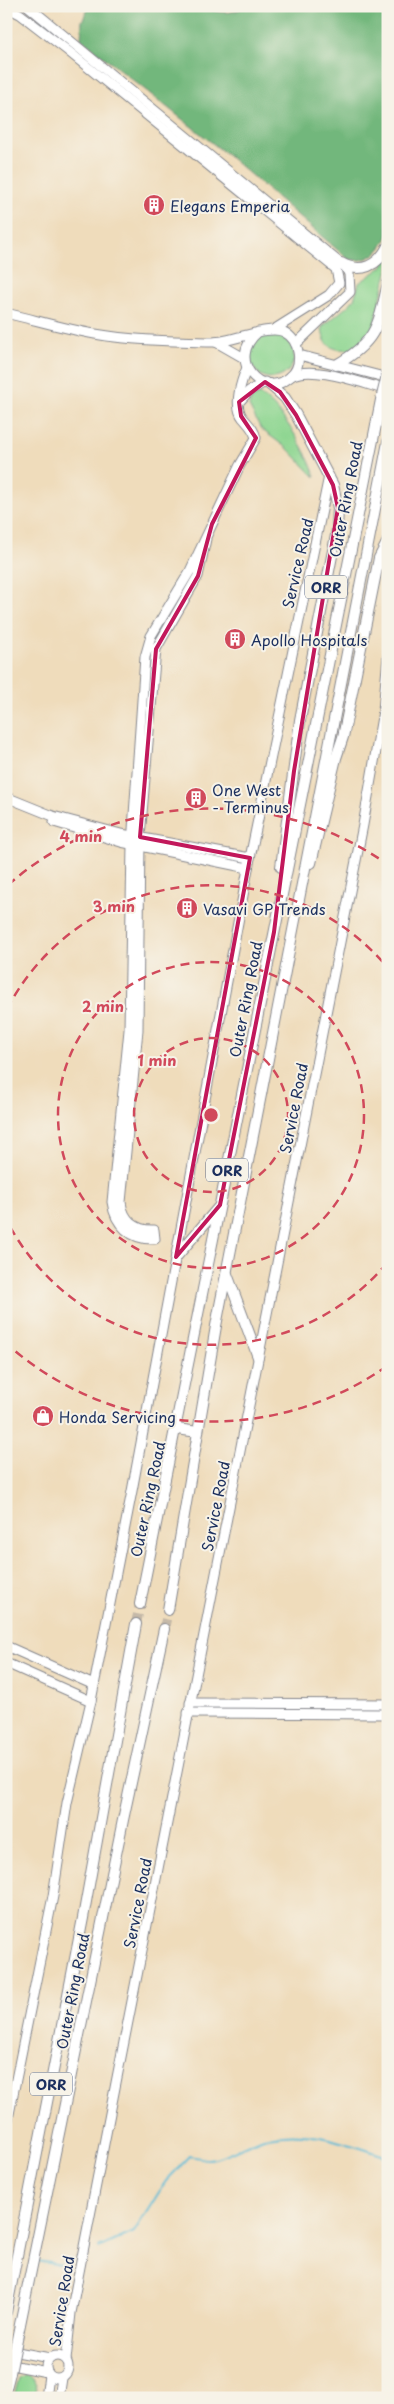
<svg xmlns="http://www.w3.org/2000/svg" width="394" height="2404" viewBox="0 0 394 2404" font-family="'Playpen Sans',sans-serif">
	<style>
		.green { fill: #8ed691; stroke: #548278 }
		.forest { fill: #72b77b; stroke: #46736c }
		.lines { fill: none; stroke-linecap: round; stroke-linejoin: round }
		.stream { stroke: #58bad6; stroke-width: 2 }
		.highway-tunnel { stroke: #c5b9a8; stroke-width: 10; stroke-dasharray: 10 5; stroke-linecap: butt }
		.secondary-casing { stroke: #85868c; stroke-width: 11 }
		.highway-casing { stroke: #85868c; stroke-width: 12 }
		.secondary { stroke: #fff; stroke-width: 9 }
		.highway { stroke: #fff; stroke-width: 10 }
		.highway-bridge-casing { stroke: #85868c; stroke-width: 12; stroke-linecap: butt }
		.highway-bridge { stroke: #fff; stroke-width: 10 }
		.marked { fill: none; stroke: #c2185b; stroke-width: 4; stroke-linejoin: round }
		.ring { fill: none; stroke: #d1495b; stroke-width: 2.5; stroke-dasharray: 9 6 }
		.labels { text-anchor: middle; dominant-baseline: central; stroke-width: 4; stroke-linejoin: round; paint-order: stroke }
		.shield { fill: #f7f3e8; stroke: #5d6a87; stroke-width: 1 }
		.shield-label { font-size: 14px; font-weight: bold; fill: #1b2f5e }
		.poi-label { font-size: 15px; fill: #1b2f5e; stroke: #f7f3e8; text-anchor: start }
		.street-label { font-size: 15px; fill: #1b2f5e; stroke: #f7f3e8 }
		.centre { fill: #d1495b; stroke: #f7f3e8; stroke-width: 2.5 }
		.ring-label { font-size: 15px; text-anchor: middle; font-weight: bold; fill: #d1495b; stroke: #f7f3e8; stroke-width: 4; stroke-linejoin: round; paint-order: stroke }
	</style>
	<rect width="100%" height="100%" fill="#f7f3e8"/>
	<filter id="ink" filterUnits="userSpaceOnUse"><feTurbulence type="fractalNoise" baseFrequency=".02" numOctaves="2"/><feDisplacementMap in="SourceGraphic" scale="10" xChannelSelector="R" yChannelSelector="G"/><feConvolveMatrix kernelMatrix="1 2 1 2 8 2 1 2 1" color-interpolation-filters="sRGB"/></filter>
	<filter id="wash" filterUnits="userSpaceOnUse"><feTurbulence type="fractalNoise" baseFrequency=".0096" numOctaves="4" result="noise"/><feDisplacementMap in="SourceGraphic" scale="20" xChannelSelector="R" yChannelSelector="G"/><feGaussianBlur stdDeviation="1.12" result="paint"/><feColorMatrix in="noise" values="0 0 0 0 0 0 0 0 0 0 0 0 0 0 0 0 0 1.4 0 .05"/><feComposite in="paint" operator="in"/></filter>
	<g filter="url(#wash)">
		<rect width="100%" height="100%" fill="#efdcbb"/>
		<g class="green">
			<path d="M 388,256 L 388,268 L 374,326 L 354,349 C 336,351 323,349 322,327 L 349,305 L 354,299 L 359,283 L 382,267 Z"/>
			<circle cx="272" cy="356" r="22"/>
			<path d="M 257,394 C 278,401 310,456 315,477 L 288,449 L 261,429 L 249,406 L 253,395 Z"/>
			<path d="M 26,2375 L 33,2379 L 37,2388 L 33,2398 L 13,2398 L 19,2379 Z"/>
		</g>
		<path class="forest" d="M 90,6 L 202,6 C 214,13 233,16 245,6 L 388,6 L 388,234 C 382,252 367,264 348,259 L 230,157 L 81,39 L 82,21 Z"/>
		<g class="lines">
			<g class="stream">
				<path d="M 99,2248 L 134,2232 L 166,2181 L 190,2156 C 196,2157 203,2159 209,2159 C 222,2159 251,2141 267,2137 C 310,2128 347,2144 388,2157"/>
				<path d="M 6,2256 L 14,2258"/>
				<path d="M 36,2261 L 63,2265"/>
			</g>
		</g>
	</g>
	<g filter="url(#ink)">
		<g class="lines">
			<g class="highway-tunnel">
				<path d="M 136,1624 L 140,1604"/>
				<path d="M 164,1629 L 168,1610"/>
			</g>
			<g class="secondary-casing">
				<g id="secondary">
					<path d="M 28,6 L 346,268 L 349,274 L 350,292 L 296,344"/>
					<path d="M 6,7 L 20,14 L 68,51 L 336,269 L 339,283 L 329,295 L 275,329"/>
					<path d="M 6,313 C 36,320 65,329 95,334 C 134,341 174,341 213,342 C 233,342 269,324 284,332 C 300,340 304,365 290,377 C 262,401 225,360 258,332"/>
					<path d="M 216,342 L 244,358"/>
					<path d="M 299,355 L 388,378"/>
					<path d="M 291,376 C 313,364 363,384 388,390"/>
					<path d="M 239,402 L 249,391 L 265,382"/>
					<path d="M 206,539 L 198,576 L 156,649 L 140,837 L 138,1030 L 121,1202 C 123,1220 136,1231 154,1230 L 155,1239 C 131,1240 115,1225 112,1202 L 129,1030 L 132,844 L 145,657 L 151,636 L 190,571 L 240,465 L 256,438 C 254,429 249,425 243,418 C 233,406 241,381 247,368"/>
					<path d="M 6,797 L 53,816 L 121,834 L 250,858"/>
					<path d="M 54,822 L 121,842 L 248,868"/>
					<path d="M 6,1646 L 94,1685"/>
					<path d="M 6,1663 L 91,1701"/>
					<path d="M 190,1703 L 388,1704"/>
					<path d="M 188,1713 L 388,1714"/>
					<path d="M 6,2129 L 53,1896 L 67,1803 L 91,1701 L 132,1491 L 250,858 L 329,476"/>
					<path d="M 6,2350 L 50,2358"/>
					<circle cx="57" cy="2367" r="11"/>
					<path d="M 66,2360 L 71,2313 L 112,2103 L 363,825 L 383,711 L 388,656"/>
					<path d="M 6,2364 L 47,2372"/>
					<path d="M 46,2398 L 49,2375"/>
					<path d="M 59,2398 L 62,2378"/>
				</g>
			</g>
			<g class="highway-casing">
				<g id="highway">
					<path d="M 341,263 C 361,274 378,266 388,246"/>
					<path d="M 336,365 C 376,342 378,327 388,283"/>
					<path d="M 269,384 L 285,398 L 296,415 L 333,485 L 338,508 L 337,530 L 300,720 L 281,867"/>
					<path d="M 311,863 L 336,758 L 343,737 L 379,558 L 388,541"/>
					<path d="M 176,1257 L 218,1208"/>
					<path d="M 227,1274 L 258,1357"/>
					<path d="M 177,1429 L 198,1432"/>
					<path d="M 140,1604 L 381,400"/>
					<path d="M 168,1610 L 216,1326 L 388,442"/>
					<path d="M 6,2312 L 83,1918 L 136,1624"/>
					<path d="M 16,2344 L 123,1820 L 164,1629"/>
					<path d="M 6,2388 L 10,2373"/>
				</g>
			</g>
			<use href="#secondary" class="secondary"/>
			<use href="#highway" class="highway"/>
			<g class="highway-bridge-casing">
				<g id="highway-bridge">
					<path d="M 381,400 L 388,371"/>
					<path d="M 10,2373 L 16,2344"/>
				</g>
			</g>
			<use href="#highway-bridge" class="highway-bridge"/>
		</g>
	</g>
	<path class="marked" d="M 265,382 L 280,392 L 296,415 L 333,485 L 338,508 L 294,771 L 274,932 L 220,1205 L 176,1257 L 250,858 L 140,837 L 156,649 L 198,576 L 212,524 L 256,438 L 241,416 L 239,402 Z"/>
	<g class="ring">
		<circle cx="211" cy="1115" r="77"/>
		<circle cx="211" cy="1115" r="153"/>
		<path d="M387 1263A230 230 0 0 1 7 1221M7 1009A230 230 0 0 1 387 967"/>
		<path d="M387 1366A307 307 0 0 1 8 1345M8 885A307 307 0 0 1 387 864"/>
	</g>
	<defs>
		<g id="building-disc" transform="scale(1.125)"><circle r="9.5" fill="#d1495b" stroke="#f7f3e8"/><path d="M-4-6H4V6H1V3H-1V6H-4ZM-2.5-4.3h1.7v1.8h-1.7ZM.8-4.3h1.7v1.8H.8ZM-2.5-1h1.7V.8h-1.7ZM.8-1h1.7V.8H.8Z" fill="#fff"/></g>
		<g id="shop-disc" transform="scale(1.125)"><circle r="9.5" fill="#d1495b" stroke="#f7f3e8"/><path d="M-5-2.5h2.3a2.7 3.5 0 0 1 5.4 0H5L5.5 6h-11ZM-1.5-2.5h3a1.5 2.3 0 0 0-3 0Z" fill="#fff"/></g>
	</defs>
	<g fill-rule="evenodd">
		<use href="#building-disc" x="154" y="205"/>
		<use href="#building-disc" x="235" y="639"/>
		<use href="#building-disc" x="196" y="798"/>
		<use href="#building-disc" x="187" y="908"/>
		<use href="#shop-disc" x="43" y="1416"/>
	</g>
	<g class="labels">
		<g class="shield">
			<rect x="305" y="575.5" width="42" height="23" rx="4"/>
			<rect x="206" y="1158.5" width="42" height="23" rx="4"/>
			<rect x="30" y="2072.5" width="42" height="23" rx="4"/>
		</g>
		<g class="shield-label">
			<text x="326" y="587">ORR</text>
			<text x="227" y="1170">ORR</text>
			<text x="51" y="2084">ORR</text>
		</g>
		<g class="poi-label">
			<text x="170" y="205">Elegans Emperia</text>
			<text x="251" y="639">Apollo Hospitals</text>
			<text x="212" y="789">One West<tspan x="212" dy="17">- Terminus</tspan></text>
			<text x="203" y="908">Vasavi GP Trends</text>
			<text x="59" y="1416">Honda Servicing</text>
		</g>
		<g class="street-label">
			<text transform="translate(345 499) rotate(-79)">Outer Ring Road</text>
			<text transform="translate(297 563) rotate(-77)">Service Road</text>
			<text transform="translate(245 999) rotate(-79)">Outer Ring Road</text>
			<text transform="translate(293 1108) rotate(-79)">Service Road</text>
			<text transform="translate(147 1499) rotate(-78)">Outer Ring Road</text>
			<text transform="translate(215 1506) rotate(-79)">Service Road</text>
			<text transform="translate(137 1903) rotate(-79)">Service Road</text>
			<text transform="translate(72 1991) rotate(-79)">Outer Ring Road</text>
			<text transform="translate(61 2301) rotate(-81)">Service Road</text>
		</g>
	</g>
	<circle cx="211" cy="1115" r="8" class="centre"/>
	<g class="ring-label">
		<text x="81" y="842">4 min</text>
		<text x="114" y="912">3 min</text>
		<text x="103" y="1012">2 min</text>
		<text x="157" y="1066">1 min</text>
	</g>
	<rect width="394" height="2404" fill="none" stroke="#f7f3e8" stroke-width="25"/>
</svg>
